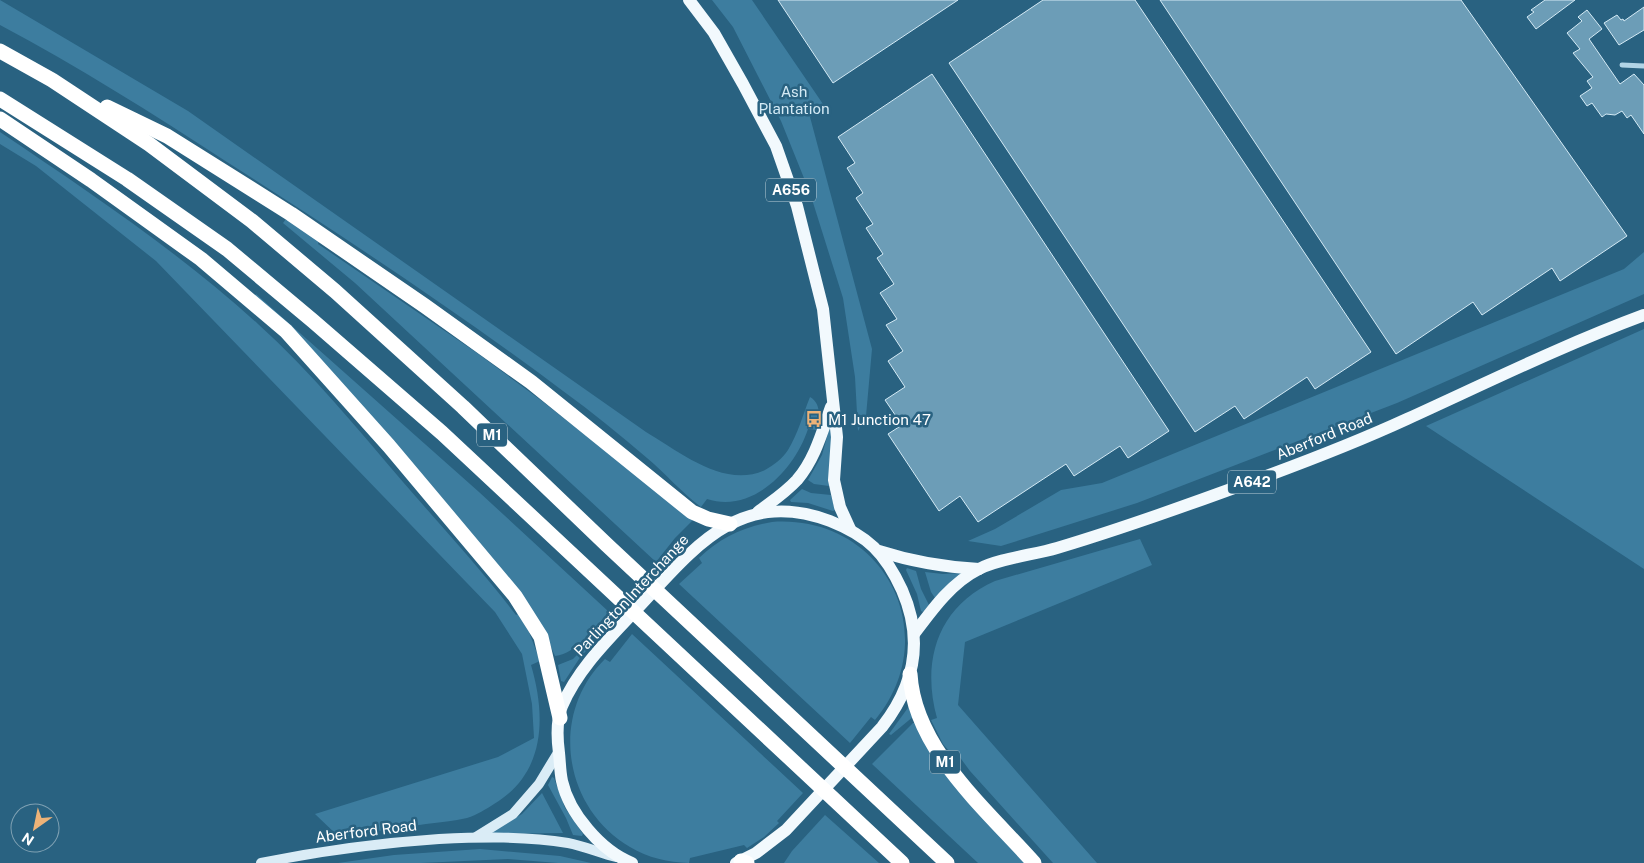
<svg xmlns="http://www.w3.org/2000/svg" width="1644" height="863" viewBox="0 0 1644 863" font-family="'Public Sans',sans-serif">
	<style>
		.green { fill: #3d7d9f }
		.building { fill: #6c9db7; stroke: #d4eaf5 }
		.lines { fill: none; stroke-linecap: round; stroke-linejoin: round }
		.street { stroke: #b1d4e6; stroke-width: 5 }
		.secondary { stroke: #daecf6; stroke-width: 10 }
		.primary { stroke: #f2f9fd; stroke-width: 12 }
		.highway { stroke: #fff; stroke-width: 15 }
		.labels { text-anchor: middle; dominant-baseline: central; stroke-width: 5; stroke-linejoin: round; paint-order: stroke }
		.shield { fill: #296281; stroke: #bfd0d9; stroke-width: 1 }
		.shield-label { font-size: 14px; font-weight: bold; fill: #fff }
		.park-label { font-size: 15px; fill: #d4eaf5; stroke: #296281 }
		.poi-label { font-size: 15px; fill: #fff; stroke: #296281; text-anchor: start }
		.street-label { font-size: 15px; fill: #fff; stroke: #296281 }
	</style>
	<rect width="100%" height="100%" fill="#296281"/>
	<g class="green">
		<path d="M 0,0 L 188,111 L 646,432 C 680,452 724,489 765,470 C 774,465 782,459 788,450 C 798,434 803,414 810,397 C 822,404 819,418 817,430 L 808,429 C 795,469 753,514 707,499 L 701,507 C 681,492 666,474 647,458 C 620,435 592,412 563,391 C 455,310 341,235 227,162 C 153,114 78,66 0,25 Z"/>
		<path d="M 712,0 L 752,0 L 825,107 L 810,117 L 872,349 L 866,416 L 858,431 L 855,377 L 843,298 L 810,193 L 781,121 L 733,27 Z"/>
		<path d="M 0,132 C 89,192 179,252 258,324 C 311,372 357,428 403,482 C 441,526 481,569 516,615 L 518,614 L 529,632 L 540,661 L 531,665 C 546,716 546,773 494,804 C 486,809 477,815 467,818 C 454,821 440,822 426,824 C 397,828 368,833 339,837 L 315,814 L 498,757 L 534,738 L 532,704 L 522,654 L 495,612 L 156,261 L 36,166 L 0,144 Z"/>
		<path d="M 286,219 L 319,241 L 318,244 L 477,353 L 542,401 L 693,520 L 675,538 L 656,562 L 355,283 L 283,223 Z"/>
		<path d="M 1644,252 L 1644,294 L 1397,403 L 1137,503 L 1001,546 L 968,541 L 995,529 L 1061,490 L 1102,483 L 1624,269 Z"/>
		<path d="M 256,294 L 479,492 L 609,612 C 594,628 578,653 555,656 L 543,629 L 254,297 Z"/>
		<path d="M 1644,329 L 1644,569 L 1426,426 Z"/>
		<path d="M 830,426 L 832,428 L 829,486 L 814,484 L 808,480 L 822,455 Z"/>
		<path d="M 802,489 L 811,493 L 831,495 L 835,510 L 833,511 L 808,503 L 791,502 L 790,500 Z"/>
		<path d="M 772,522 C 883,514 946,634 875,720 L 871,717 L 850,743 L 679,584 L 702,563 L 699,558 C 720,538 743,527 772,522 Z"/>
		<path d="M 1140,539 L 1152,565 L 965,642 L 958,705 L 1097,863 L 1053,863 L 970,771 L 956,752 L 950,752 L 943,744 L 931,720 L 937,718 C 921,661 938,606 995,581 Z"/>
		<path d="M 907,568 L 916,571 L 921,589 L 929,605 L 923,612 L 921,611 L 917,594 L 906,570 Z"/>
		<path d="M 925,572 L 943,574 L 962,573 L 935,598 L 931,592 Z"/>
		<path d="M 632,634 L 803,793 L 777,821 L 779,823 L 764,837 L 747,848 L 744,845 L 690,858 L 689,863 C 668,862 648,858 630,847 C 563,808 549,714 605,659 L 610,662 Z"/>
		<path d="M 589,643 L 591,645 L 579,659 L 564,682 L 561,681 L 558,665 L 573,659 Z"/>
		<path d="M 910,705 L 914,716 L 891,735 L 889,734 Z"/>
		<path d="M 913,723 L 916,723 L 1028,863 L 978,863 L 872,764 Z"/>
		<path d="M 552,777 L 554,778 L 565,808 L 583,834 L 582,836 L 573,835 L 566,818 L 548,785 Z"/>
		<path d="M 542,793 L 563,833 L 489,834 L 522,814 Z"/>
		<path d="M 825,815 L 879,863 L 784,863 L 792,851 Z"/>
		<path d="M 480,849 L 560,856 L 591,863 L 558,863 L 508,859 L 421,863 L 338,863 L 394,855 Z"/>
	</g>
	<g class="building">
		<path d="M 778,0 L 958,0 L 833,83 Z"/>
		<path d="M 1043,0 L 1135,0 L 1371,352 L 1315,389 L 1307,377 L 1244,419 L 1235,406 L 1195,432 L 949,63 Z"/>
		<path d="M 1160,0 L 1461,0 L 1627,236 L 1560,281 L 1552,268 L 1482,315 L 1473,302 L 1396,354 Z"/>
		<path d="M 1545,0 L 1575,0 L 1536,29 L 1527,17 L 1534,12 L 1531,10 Z"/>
		<path d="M 1644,7 L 1644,30 L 1619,45 L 1604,23 L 1617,15 L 1621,20 L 1623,19 L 1624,21 Z"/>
		<path d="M 1587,10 L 1602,29 L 1589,39 L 1620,84 L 1634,74 L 1644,85 L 1644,134 L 1631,115 L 1627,118 L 1622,111 L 1615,115 L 1606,114 L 1602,117 L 1592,103 L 1587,106 L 1580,96 L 1592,88 L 1587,81 L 1593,77 L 1573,53 L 1580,49 L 1567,33 L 1582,21 L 1578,17 Z"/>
		<path d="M 932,74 L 1169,431 L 1128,458 L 1120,446 L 1074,476 L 1066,464 L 978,522 L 960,496 L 939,511 L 888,434 L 902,425 L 885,400 L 905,387 L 888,361 L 903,351 L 886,325 L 897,319 L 880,293 L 894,284 L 877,258 L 883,254 L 866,228 L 873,224 L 856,198 L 863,193 L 847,168 L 855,163 L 838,137 Z"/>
	</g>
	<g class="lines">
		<path class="street" d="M 1622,65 L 1644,66"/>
		<g class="secondary">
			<path d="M 476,837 L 513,814 L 539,784 L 559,751"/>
			<path d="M 261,863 C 320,851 379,843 439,839 C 482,837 526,836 568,843 C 584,846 600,853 616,857"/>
		</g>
		<g class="primary">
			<path d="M 689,0 L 714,33 L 743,84 L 776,146 L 797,206 L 823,309 L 837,437 L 834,480 L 840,507 L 850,529"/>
			<path d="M 758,512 C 771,502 785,493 797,480 C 815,459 822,432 831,407"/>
			<path d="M 879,551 C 913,562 943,567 979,569"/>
			<path d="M 914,634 C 932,610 951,583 979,569 C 1000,558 1034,555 1057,548 C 1124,528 1188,505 1253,481 C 1305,462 1357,442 1407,419 C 1486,383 1563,345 1644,315"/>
			<path d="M 632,863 C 601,851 569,813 562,781 C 560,772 560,762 559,753 C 557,738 556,721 562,706 C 578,669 607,641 634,612 C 691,552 737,486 830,521 C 868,536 885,553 902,590 C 924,640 915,685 882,727 L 786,830 L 756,853 L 736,863"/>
		</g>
		<g class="highway">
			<path d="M 0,51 L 52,80 L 149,144 L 252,221 L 335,291 L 463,407 L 607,545 L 947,863"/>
			<path d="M 0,99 L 127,179 L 227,249 L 313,321 L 442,433 L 902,863"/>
			<path d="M 107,107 L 167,136 L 291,214 L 425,306 L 531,382 L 692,512 L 708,519 L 730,524"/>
			<path d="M 0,119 L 91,180 L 201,259 L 286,331 L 389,446 L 515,596 L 541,637 L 560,718"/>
			<path d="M 910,674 C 914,749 987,810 1034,863"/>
			<path d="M 741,861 L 747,863"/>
		</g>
	</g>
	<defs>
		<g id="bus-bare" transform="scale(1.35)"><path d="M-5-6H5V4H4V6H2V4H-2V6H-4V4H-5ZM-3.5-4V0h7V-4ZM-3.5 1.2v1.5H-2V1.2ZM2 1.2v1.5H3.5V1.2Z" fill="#edb378" stroke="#296281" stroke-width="2.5" paint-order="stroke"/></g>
	</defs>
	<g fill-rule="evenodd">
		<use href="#bus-bare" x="814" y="419"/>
	</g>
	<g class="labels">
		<g class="shield">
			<rect x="766" y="178.5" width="50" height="23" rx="4"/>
			<rect x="477" y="423.5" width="30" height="23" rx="4"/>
			<rect x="1228" y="470.5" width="48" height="23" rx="4"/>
			<rect x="930" y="750.5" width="30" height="23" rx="4"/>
		</g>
		<g class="shield-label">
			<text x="791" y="190">A656</text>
			<text x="492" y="435">M1</text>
			<text x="1252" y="482">A642</text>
			<text x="945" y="762">M1</text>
		</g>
		<g class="park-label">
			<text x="794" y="91">Ash<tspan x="794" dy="17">Plantation</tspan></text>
		</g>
		<g class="poi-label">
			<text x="828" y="419">M1 Junction 47</text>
		</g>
		<g class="street-label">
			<text transform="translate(1324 436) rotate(-22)">Aberford Road</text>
			<text transform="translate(631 595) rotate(-47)">Parlington Interchange</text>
			<text transform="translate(366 831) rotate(-7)">Aberford Road</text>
		</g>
	</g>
	<g transform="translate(35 828) rotate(213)"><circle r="24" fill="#296281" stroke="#7fa1b3"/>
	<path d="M0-4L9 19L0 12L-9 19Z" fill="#edb378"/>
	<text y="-8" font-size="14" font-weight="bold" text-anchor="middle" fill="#ffffff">N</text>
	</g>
</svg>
